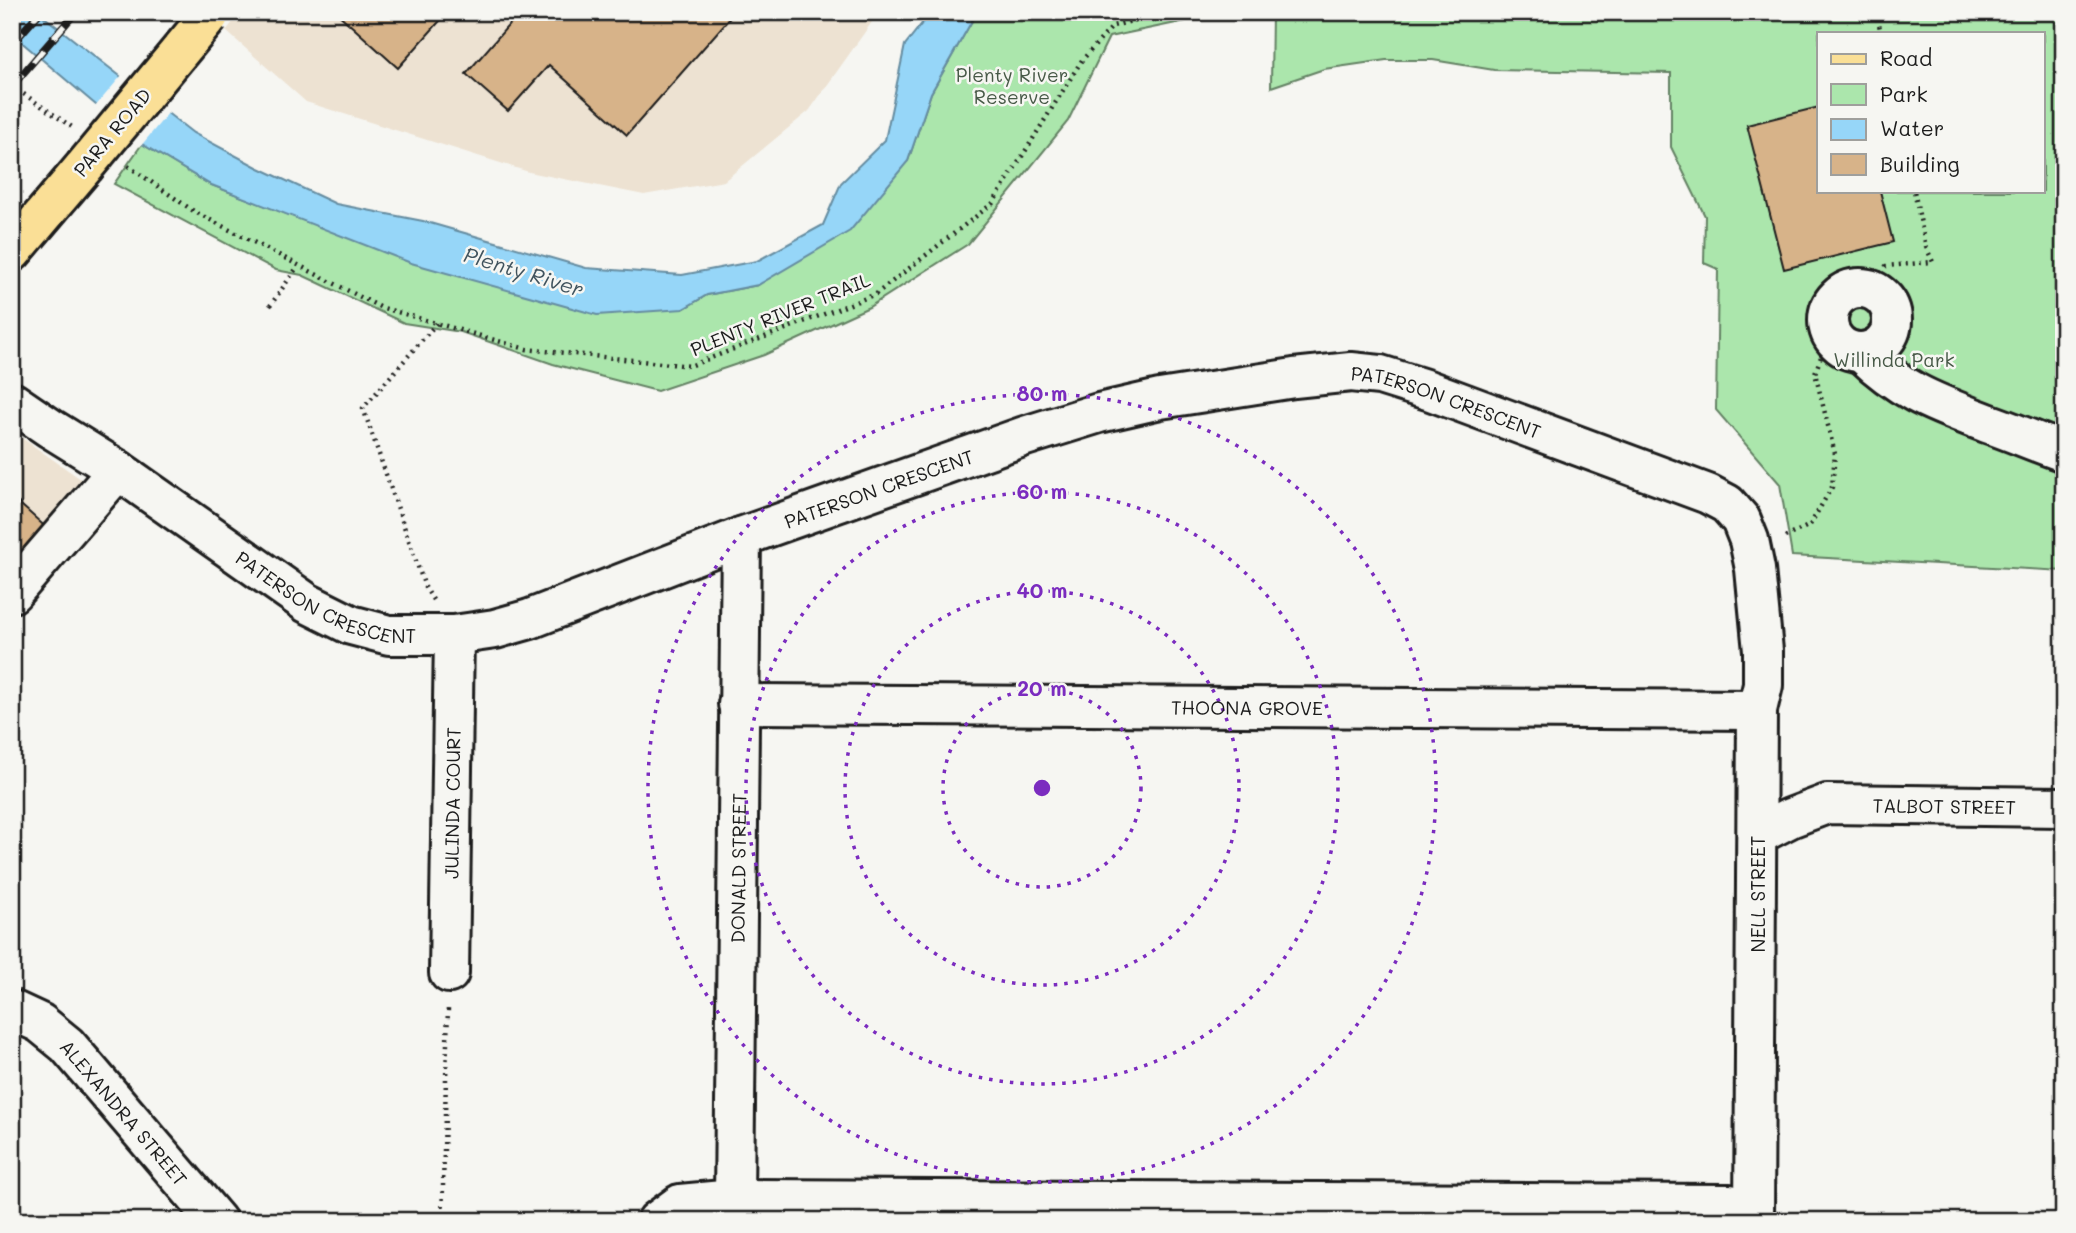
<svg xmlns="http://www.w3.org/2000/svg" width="2076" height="1233" viewBox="0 0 2076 1233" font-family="Mali,sans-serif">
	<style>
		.built { fill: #ede2d2 }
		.green { fill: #abe6ac; stroke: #648164; stroke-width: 2; fill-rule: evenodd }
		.water { fill: #96d6f8; stroke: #658ca0; stroke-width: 2 }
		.pier { fill: #f6f6f2 }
		.building { fill: #d7b389; stroke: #1c1c1c; stroke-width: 2 }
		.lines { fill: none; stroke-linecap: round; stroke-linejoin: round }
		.minor-casing { stroke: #1c1c1c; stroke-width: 44 }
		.major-casing { stroke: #1c1c1c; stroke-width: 44 }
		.path { stroke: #1c1c1c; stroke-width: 4.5; stroke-dasharray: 2 5; stroke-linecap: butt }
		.minor { stroke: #f6f6f2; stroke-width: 38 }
		.major { stroke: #fadf96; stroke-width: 38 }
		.rail-casing { stroke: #1c1c1c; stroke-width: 8 }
		.rail { stroke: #f6f6f2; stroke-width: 5; stroke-dasharray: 16; stroke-linecap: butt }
		.major-bridge-casing { stroke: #1c1c1c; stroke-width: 44; stroke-linecap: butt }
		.major-bridge { stroke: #fadf96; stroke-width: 38 }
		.ring { fill: none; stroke: #7b2cbf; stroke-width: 3.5; stroke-dasharray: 3.5 7 }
		.labels { text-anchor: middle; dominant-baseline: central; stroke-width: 5; stroke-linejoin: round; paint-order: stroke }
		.park-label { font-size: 19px; fill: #475947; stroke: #f6f6f2 }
		.street-label { font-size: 19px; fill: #1c1c1c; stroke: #f6f6f2 }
		.water-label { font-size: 21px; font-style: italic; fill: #41545e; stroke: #f6f6f2 }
		.centre { fill: #7b2cbf; stroke: #f6f6f2; stroke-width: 3.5 }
		.ring-label { font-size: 21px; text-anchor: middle; font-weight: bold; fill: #7b2cbf; stroke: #f6f6f2; stroke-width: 5; stroke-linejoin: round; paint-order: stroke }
	</style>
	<rect width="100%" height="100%" fill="#f6f6f2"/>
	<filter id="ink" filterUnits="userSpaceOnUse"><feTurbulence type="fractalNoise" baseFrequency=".0143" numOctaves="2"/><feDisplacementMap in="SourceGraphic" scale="14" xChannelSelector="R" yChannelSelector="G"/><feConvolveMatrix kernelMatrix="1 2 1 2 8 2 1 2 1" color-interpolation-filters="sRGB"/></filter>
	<g filter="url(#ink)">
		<g class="built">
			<path d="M 241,12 L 879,12 L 809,111 L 724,181 L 644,195 L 529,172 L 306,102 L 226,31 Z"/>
			<path d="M 12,431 L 108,498 L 12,607 Z"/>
		</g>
		<g class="green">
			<path d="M 977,12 L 1229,12 L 1109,37 L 1068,121 L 968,244 L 869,307 L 764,355 L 657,391 L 553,364 L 461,332 L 404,323 L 302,275 L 276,270 L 114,184 L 142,144 L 209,184 L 308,222 L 683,309 L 707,295 L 758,285 L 908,161 L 931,93 Z"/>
			<path d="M 1272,12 L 2064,12 L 2064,571 L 1792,556 L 1780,484 L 1716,410 L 1718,269 L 1704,263 L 1705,216 L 1671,147 L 1671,73 L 1494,70 L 1433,60 L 1386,60 L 1324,69 L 1271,87 ZM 1819,33 L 2043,33 L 2043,191 L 1819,191 Z"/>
		</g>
		<path class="water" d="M 12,12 L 38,12 L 193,133 L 257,167 L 336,204 L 423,221 L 586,268 L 682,275 L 757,261 L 823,225 L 841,183 L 885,140 L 905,45 L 931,12 L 977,12 L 931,93 L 908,161 L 850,231 L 758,285 L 707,295 L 683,309 L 597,315 L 411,263 L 209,184 L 142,144 L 12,34 Z"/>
		<path class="pier" d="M 122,75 L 169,112 L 140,147 L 94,108 Z"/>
		<g class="building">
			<path d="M 336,12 L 444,12 L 446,14 L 398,68 Z"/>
			<path d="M 520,12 L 735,12 L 627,135 L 549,65 L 508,111 L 466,74 Z"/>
			<path d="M 1819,107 L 1819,191 L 1880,191 L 1893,242 L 1784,269 L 1747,125 Z"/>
			<path d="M 12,497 L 50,531 L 12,574 Z"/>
		</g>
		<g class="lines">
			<g class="minor-casing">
				<g id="minor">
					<circle cx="1860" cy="320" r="32"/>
					<path d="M 1861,352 C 1902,392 1935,403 1987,423 C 2013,432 2038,443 2064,452"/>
					<path id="s1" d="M 12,402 L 50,428 L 118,470 L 307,603 L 351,625 L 389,635 L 454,635 L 495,629 L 530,619 L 741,537 L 1025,436 L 1099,413 L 1160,399 L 1294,378 L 1351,372 L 1380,375 L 1428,390 L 1708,494 L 1727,504 L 1741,520 L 1749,540 L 1755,569 L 1763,651 L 1763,685 L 1757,710 L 1754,1221"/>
					<path d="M 12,593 L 118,470"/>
					<path id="s2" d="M 738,704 L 1757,710"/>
					<path id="s3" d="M 1757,835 L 1790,818 L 1827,804 L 2064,807"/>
					<path id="s4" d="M 449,973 L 454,635"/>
					<path id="s5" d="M 12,1010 L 40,1023 L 67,1045 L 217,1221"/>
					<path id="s6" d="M 734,1199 L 741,537"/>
					<path d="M 657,1221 L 680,1204 L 734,1199 L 1730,1204 L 1745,1221"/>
				</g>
			</g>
			<g class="major-casing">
				<path id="major" d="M 12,252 L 84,167"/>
			</g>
			<g class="path">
				<path d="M 1876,12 L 1881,33"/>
				<path d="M 12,86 L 72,127"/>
				<path d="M 128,166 L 195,212 L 380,307 L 526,349 L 690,366 L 876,294 L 993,203 L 1082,60 L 1113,26 L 1166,12"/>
				<path d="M 1871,291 L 1886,266 L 1933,262 L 1926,247 L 1914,191"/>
				<path d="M 270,306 L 298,266"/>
				<path d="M 1785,537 L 1810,525 L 1832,487 L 1835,454 L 1815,373 L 1822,354 L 1827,349"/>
				<path d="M 433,600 L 425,587 L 363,408 L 437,323"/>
				<path d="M 442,1221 L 448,1008"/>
			</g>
			<use href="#minor" class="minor"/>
			<use href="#major" class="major"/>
			<g class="rail-casing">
				<g id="rail">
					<path d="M 12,44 L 40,12"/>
					<path d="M 12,86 L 76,12"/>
				</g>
			</g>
			<use href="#rail" class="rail"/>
			<g class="major-bridge-casing">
				<path id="major-bridge" d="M 84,167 L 209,16"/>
			</g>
			<use href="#major-bridge" class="major-bridge"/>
		</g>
	</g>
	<g class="ring">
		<circle cx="1042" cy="788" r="99"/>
		<circle cx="1042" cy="788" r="197"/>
		<circle cx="1042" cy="788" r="296"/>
		<circle cx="1042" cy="788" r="394"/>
	</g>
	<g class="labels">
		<g class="park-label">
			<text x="1012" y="74">Plenty River<tspan x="1012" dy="22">Reserve</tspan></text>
			<text x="1894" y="359">Willinda Park</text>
		</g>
		<g class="street-label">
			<text transform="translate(112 132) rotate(-50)">PARA ROAD</text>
			<text transform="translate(780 314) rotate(-22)">PLENTY RIVER TRAIL</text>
			<text stroke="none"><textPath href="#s1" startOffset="1549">PATERSON CRESCENT</textPath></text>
			<text stroke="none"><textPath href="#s1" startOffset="961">PATERSON CRESCENT</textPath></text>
			<text stroke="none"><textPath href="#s1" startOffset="373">PATERSON CRESCENT</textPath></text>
			<text stroke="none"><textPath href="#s2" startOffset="509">THOONA GROVE</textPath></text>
			<text stroke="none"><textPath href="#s4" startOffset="170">JULINDA COURT</textPath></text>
			<text stroke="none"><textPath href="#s3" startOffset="194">TALBOT STREET</textPath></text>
			<text stroke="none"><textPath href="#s6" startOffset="331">DONALD STREET</textPath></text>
			<text transform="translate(1757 894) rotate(-90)">NELL STREET</text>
			<text stroke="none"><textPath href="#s5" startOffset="154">ALEXANDRA STREET</textPath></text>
		</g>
		<g class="water-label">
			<text transform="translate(524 271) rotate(17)">Plenty River</text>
		</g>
	</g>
	<circle cx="1042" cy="788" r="10" class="centre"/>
	<g class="ring-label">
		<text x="1042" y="401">80 m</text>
		<text x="1042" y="499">60 m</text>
		<text x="1042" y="598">40 m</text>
		<text x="1042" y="696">20 m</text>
	</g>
	<rect width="2076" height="1233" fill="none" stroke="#f6f6f2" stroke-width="42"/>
	<rect x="21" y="21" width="2034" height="1191" fill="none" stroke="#1c1c1c" stroke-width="2.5" filter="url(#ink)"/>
	<rect x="1817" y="32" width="228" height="161" fill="#f6f6f2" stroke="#9f9f9c" stroke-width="2"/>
	<rect x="1831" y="54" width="35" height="10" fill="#fadf96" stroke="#9f9f9c" stroke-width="2"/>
	<text x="1880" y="66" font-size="21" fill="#1c1c1c">Road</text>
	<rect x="1831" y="84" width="35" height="21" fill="#abe6ac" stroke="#9f9f9c" stroke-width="2"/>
	<text x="1880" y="102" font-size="21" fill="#1c1c1c">Park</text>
	<rect x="1831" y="119" width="35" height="21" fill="#96d6f8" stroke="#9f9f9c" stroke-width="2"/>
	<text x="1880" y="136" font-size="21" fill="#1c1c1c">Water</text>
	<rect x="1831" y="154" width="35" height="21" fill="#d7b389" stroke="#9f9f9c" stroke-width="2"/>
	<text x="1880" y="172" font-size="21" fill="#1c1c1c">Building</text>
</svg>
